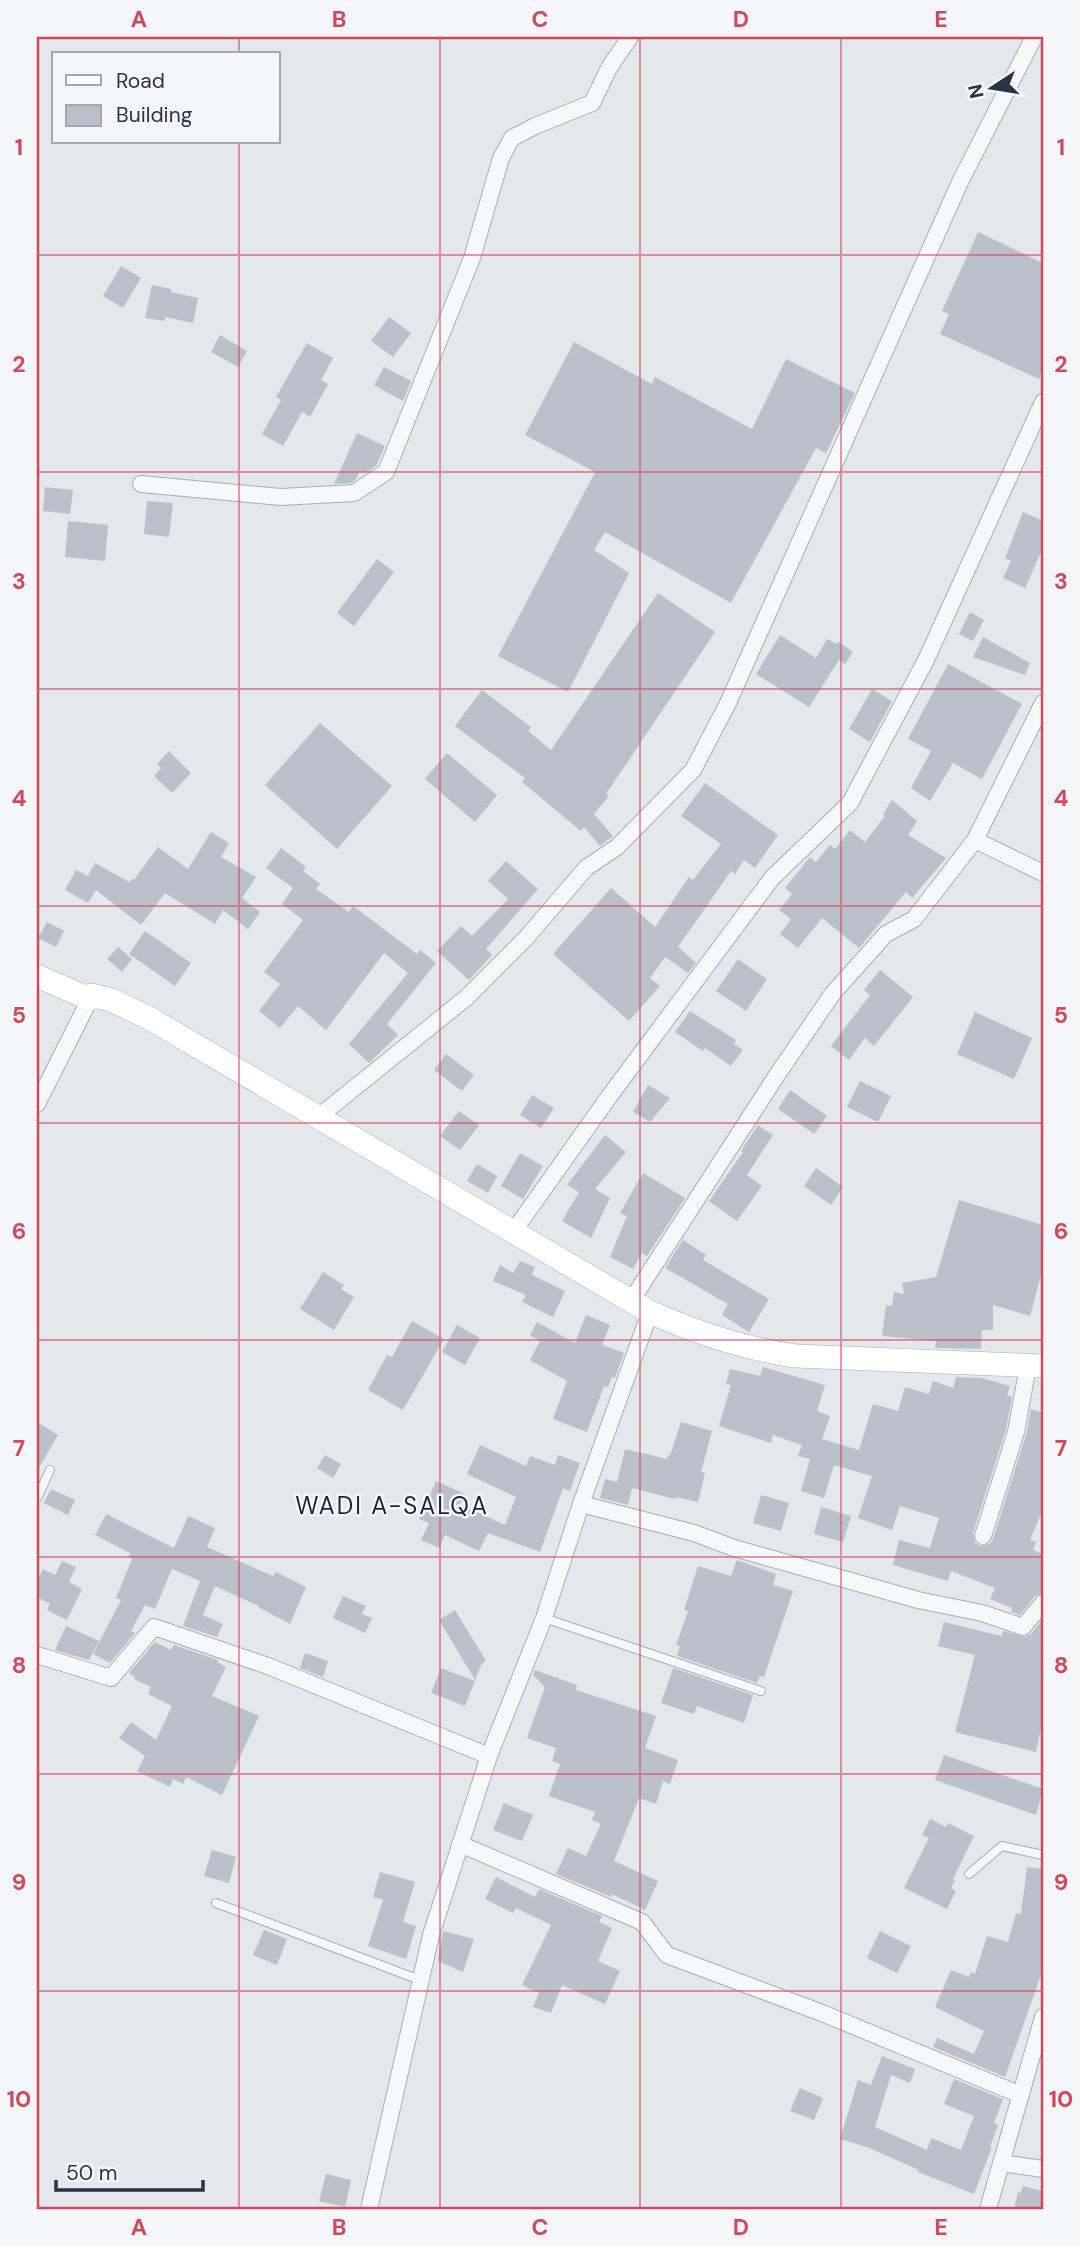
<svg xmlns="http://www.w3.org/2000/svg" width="1080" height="2246" viewBox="0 0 1080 2246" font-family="'DM Sans',sans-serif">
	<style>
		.building { fill: #bbc0ca }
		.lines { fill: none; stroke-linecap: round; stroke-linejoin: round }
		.lane-casing { stroke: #a9aeb7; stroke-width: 10 }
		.street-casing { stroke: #a9aeb7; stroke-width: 18 }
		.secondary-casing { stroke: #a9aeb7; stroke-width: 24 }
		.lane { stroke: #f7f8fa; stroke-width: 8 }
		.street { stroke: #f7f8fa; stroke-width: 16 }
		.secondary { stroke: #fff; stroke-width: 23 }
		.grid { fill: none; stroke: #d1495b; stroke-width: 2; stroke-opacity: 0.55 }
		.labels { text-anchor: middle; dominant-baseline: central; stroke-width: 5; stroke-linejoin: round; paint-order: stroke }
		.quarter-label { font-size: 24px; letter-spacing: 2px; fill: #1d2536; stroke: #f4f6f9 }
		.neatline { fill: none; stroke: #d1495b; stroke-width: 2.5 }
		.grid-label { font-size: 23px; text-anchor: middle; font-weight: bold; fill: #d1495b }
	</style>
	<rect width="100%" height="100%" fill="#e4e7ec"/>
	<g class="building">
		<path d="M 978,232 L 1043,263 L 1043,369 L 1039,379 L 940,334 L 949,314 L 942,311 Z"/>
		<path d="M 121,266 L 141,278 L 123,308 L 103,296 Z"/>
		<path d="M 152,285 L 171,289 L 171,292 L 198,298 L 193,323 L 165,317 L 165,321 L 145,318 Z"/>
		<path d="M 389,317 L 411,333 L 393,357 L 371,341 Z"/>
		<path d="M 220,335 L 247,351 L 238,367 L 211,352 Z"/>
		<path d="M 574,342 L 652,384 L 655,377 L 752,429 L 786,359 L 855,393 L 826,453 L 816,448 L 731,603 L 605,532 L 594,550 L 629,573 L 568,692 L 498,656 L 595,472 L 525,435 Z"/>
		<path d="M 307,343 L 333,358 L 321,380 L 328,384 L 310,417 L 302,412 L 283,446 L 262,434 L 281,400 L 276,397 Z"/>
		<path d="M 384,367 L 411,381 L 403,401 L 374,385 Z"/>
		<path d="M 357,433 L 385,446 L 376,466 L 365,473 L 360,471 L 356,479 L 351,483 L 334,484 Z"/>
		<path d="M 45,487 L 73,490 L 70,514 L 43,511 Z"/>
		<path d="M 147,501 L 173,503 L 169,537 L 144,534 Z"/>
		<path d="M 1023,512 L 1043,521 L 1043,548 L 1025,588 L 1003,578 L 1011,561 L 1005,558 Z"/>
		<path d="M 68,521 L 108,525 L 105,561 L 65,557 Z"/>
		<path d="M 377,559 L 394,572 L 354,626 L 337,613 Z"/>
		<path d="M 658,593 L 715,632 L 606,794 L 609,796 L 594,814 L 613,836 L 600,846 L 584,827 L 581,831 L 522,782 L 525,778 L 455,726 L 482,690 L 531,727 L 528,731 L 551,750 Z"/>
		<path d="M 970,612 L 984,620 L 973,641 L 959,634 Z"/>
		<path d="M 780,635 L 816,658 L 827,639 L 837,644 L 839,642 L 853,652 L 845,664 L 839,660 L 809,707 L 756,674 Z"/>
		<path d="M 983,637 L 1030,663 L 1025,675 L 973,657 Z"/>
		<path d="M 948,664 L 1022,704 L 982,779 L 953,763 L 930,801 L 911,788 L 931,751 L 908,739 Z"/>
		<path d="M 872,689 L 892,701 L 870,742 L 849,729 Z"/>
		<path d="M 320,723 L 392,786 L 337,849 L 265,785 Z"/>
		<path d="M 169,751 L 191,773 L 172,793 L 154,776 L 161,768 L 157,764 Z"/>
		<path d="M 447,753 L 497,795 L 475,822 L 425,779 Z"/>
		<path d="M 705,783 L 778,835 L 755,868 L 744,860 L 735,874 L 731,871 L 678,947 L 696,963 L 688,973 L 665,957 L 650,978 L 660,986 L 629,1021 L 553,954 L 611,888 L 655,927 L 689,877 L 693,880 L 721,844 L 681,816 Z"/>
		<path d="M 892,800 L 917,821 L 908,835 L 946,858 L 912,898 L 906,892 L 859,948 L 822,918 L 798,948 L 780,934 L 791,919 L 779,910 L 792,894 L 785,888 L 810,857 L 816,862 L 830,845 L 835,849 L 850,830 L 865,842 L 885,816 L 883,814 Z"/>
		<path d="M 211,832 L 229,843 L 221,857 L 256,877 L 242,898 L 260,912 L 248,929 L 223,910 L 215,924 L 165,893 L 141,925 L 96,890 L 88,903 L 65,890 L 76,870 L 88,876 L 95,863 L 129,882 L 132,879 L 134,880 L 158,847 L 188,869 Z"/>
		<path d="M 281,848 L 306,867 L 303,871 L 320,884 L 316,889 L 349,912 L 353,906 L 417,954 L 420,950 L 436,963 L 387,1024 L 398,1035 L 369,1063 L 349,1044 L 408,973 L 384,953 L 326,1030 L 298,1006 L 280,1028 L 259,1011 L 280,984 L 264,972 L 303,920 L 282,904 L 293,888 L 266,868 Z"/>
		<path d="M 506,861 L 538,889 L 486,949 L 492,955 L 469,980 L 437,951 L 461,926 L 472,936 L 508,899 L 488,881 Z"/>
		<path d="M 47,922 L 64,931 L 56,947 L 38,938 Z"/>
		<path d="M 145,931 L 191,963 L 175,986 L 129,954 Z"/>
		<path d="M 118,947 L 132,959 L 122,972 L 107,959 Z"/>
		<path d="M 738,959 L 767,979 L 746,1011 L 716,991 Z"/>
		<path d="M 880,970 L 913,997 L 874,1046 L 865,1038 L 849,1060 L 831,1046 L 870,995 L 864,990 Z"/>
		<path d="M 690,1011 L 736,1040 L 734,1044 L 743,1050 L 731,1066 L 705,1048 L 703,1051 L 675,1032 Z"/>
		<path d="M 975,1012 L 1032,1038 L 1014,1079 L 957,1054 Z"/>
		<path d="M 446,1054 L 474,1075 L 462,1091 L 434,1070 Z"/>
		<path d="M 860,1081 L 891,1096 L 878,1122 L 847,1107 Z"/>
		<path d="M 648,1085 L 670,1098 L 650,1122 L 633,1112 Z"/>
		<path d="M 790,1090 L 827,1116 L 814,1134 L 778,1109 Z"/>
		<path d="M 532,1095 L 554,1108 L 541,1128 L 520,1115 Z"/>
		<path d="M 459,1111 L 479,1125 L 460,1150 L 440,1136 Z"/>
		<path d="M 758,1125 L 773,1135 L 747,1175 L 762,1186 L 737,1221 L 709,1201 L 743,1152 L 741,1151 Z"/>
		<path d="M 605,1135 L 626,1152 L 595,1189 L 610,1198 L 591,1238 L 562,1221 L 579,1192 L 567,1185 Z"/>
		<path d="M 520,1153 L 543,1166 L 523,1199 L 501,1186 Z"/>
		<path d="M 477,1164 L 497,1176 L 488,1193 L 467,1181 Z"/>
		<path d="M 816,1168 L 843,1187 L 831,1205 L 804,1186 Z"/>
		<path d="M 643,1173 L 685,1198 L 647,1256 L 642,1253 L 633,1269 L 610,1257 L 627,1216 L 620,1213 Z"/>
		<path d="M 959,1200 L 1043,1225 L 1043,1268 L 1030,1316 L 993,1305 L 993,1330 L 982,1330 L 981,1349 L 935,1348 L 936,1341 L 882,1336 L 886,1305 L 892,1306 L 894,1292 L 904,1294 L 902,1283 L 936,1277 Z"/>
		<path d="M 683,1240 L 706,1255 L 703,1260 L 769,1299 L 749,1332 L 722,1315 L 728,1304 L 665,1268 Z"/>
		<path d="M 520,1261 L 535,1267 L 532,1275 L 565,1291 L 553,1317 L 522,1302 L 526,1295 L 493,1281 L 500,1265 L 513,1273 Z"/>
		<path d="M 323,1272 L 344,1285 L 341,1289 L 354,1297 L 334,1330 L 300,1309 Z"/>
		<path d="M 586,1315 L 610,1325 L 602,1345 L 624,1353 L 615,1378 L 612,1377 L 608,1387 L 604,1386 L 587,1432 L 553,1419 L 567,1381 L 530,1360 L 540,1341 L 530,1335 L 537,1322 L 575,1343 Z"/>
		<path d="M 412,1321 L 444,1339 L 403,1410 L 368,1390 L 387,1355 L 392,1357 Z"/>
		<path d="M 457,1325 L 480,1338 L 465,1365 L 442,1352 Z"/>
		<path d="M 763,1367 L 825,1385 L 817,1411 L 830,1416 L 822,1439 L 859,1450 L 873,1404 L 898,1411 L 905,1387 L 929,1394 L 933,1381 L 953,1388 L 956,1377 L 982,1378 L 1010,1386 L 1007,1395 L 1012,1397 L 1006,1429 L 973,1533 L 975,1543 L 981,1546 L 990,1544 L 993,1539 L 1026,1435 L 1031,1409 L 1043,1413 L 1043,1509 L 1030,1540 L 1036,1542 L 1033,1550 L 1043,1554 L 1043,1593 L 1035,1596 L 1020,1615 L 1011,1612 L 1012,1608 L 990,1599 L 995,1588 L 951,1571 L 948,1581 L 893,1565 L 899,1540 L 930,1548 L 939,1518 L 900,1506 L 892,1530 L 858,1518 L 872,1476 L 834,1465 L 824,1498 L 801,1491 L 810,1459 L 798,1456 L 802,1445 L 773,1435 L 771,1443 L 719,1426 L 731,1385 L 726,1384 L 730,1369 L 760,1376 Z"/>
		<path d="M 37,1422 L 58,1435 L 37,1471 Z"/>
		<path d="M 681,1422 L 712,1431 L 701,1472 L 705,1473 L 698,1502 L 676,1497 L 675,1499 L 632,1488 L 628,1505 L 600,1498 L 605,1479 L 617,1482 L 625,1449 L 667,1459 L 668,1455 L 670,1456 Z"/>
		<path d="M 480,1445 L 526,1466 L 530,1456 L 555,1465 L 558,1455 L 580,1463 L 570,1491 L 563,1488 L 540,1552 L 488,1533 L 479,1551 L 445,1535 L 439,1548 L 421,1540 L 429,1523 L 419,1519 L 436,1481 L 465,1494 L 460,1504 L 505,1525 L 516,1497 L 467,1474 Z"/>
		<path d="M 325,1455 L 341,1464 L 333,1478 L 317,1468 Z"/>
		<path d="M 51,1489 L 75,1500 L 68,1515 L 44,1503 Z"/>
		<path d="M 761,1495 L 789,1503 L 781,1531 L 753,1523 Z"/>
		<path d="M 821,1507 L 851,1516 L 843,1542 L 814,1534 Z"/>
		<path d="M 106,1514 L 174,1548 L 188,1516 L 215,1528 L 207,1547 L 273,1576 L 276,1572 L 306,1587 L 290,1624 L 258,1607 L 259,1606 L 215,1586 L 203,1615 L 223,1624 L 217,1637 L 183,1626 L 200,1581 L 172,1569 L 155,1609 L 145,1605 L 131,1631 L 135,1633 L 110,1663 L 93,1654 L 121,1600 L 116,1598 L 132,1559 L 128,1557 L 130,1553 L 95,1535 Z"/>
		<path d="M 737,1560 L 776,1574 L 773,1585 L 793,1591 L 764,1677 L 760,1676 L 757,1683 L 677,1656 L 680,1646 L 676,1645 L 688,1611 L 684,1610 L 698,1566 L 731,1576 Z"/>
		<path d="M 62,1561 L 76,1567 L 69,1582 L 82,1589 L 67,1620 L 47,1610 L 50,1604 L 37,1597 L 37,1581 L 43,1569 L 55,1575 Z"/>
		<path d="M 343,1596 L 366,1606 L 362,1614 L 372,1618 L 365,1633 L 333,1618 Z"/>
		<path d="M 455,1610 L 486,1661 L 482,1663 L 475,1680 L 439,1620 Z"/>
		<path d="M 1043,1619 L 1043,1719 L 1036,1752 L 955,1732 L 975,1655 L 938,1646 L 944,1622 L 1001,1636 L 1003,1631 L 1025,1637 L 1031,1634 Z"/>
		<path d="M 66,1626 L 99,1641 L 89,1660 L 55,1650 Z"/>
		<path d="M 155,1642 L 171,1650 L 174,1645 L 218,1660 L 217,1662 L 226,1667 L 212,1696 L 259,1716 L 222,1795 L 186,1777 L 183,1784 L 173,1779 L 170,1787 L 137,1771 L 145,1756 L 119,1738 L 131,1722 L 156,1740 L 172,1706 L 148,1694 L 151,1687 L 134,1679 L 135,1677 L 129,1673 Z"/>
		<path d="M 305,1653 L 328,1661 L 323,1677 L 300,1668 Z"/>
		<path d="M 441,1668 L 475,1681 L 465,1706 L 431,1693 Z"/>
		<path d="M 673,1668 L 753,1695 L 744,1723 L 697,1706 L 694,1714 L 661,1703 Z"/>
		<path d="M 535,1670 L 577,1685 L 576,1690 L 656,1716 L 645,1748 L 678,1760 L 670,1784 L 663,1781 L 656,1804 L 639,1798 L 614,1861 L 658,1881 L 645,1910 L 612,1894 L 611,1897 L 556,1874 L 568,1848 L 586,1856 L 601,1824 L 592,1820 L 595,1812 L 549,1796 L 560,1764 L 552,1761 L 556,1748 L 527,1738 L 545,1687 L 533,1675 Z"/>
		<path d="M 944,1755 L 1043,1789 L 1036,1815 L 935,1780 Z"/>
		<path d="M 504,1803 L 533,1815 L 522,1841 L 493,1830 Z"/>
		<path d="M 930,1819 L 946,1827 L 948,1823 L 974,1836 L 953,1879 L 955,1880 L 951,1888 L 956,1891 L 947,1909 L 904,1888 L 929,1838 L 922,1835 Z"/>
		<path d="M 212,1850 L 236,1857 L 229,1883 L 204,1876 Z"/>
		<path d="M 1027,1867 L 1043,1869 L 1043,1969 L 1005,2077 L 933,2047 L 937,2038 L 974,2054 L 984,2031 L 935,2007 L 951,1970 L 969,1977 L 971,1972 L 975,1974 L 987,1936 L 1008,1942 L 1016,1913 L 1021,1914 Z"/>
		<path d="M 380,1872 L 415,1882 L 403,1922 L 416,1926 L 406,1959 L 368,1946 L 383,1900 L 373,1897 Z"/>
		<path d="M 496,1877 L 535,1897 L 539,1889 L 602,1916 L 599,1922 L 612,1928 L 598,1961 L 620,1971 L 605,2004 L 562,1985 L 551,2013 L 533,2007 L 539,1993 L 522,1985 L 551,1925 L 516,1908 L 513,1913 L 485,1899 Z"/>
		<path d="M 264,1930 L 287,1939 L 277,1965 L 253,1955 Z"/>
		<path d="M 443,1931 L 474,1939 L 463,1972 L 438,1961 Z"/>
		<path d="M 880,1931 L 911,1946 L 897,1973 L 867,1958 Z"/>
		<path d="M 882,2056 L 915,2069 L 910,2083 L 891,2075 L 875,2127 L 927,2150 L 931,2138 L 961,2150 L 974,2116 L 944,2104 L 954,2079 L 1003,2099 L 994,2123 L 998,2125 L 990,2147 L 992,2147 L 974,2194 L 918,2172 L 919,2170 L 867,2147 L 840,2139 L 858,2080 L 871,2085 Z"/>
		<path d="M 800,2088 L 823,2098 L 814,2120 L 790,2111 Z"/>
		<path d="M 326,2174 L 351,2180 L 345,2207 L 319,2201 Z"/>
		<path d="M 1023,2186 L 1043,2191 L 1043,2209 L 1014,2209 L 1018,2192 L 1021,2193 Z"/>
	</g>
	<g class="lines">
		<g class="lane-casing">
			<g id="lane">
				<path d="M 37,1498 L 50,1470"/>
				<path d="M 544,1618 L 761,1691"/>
				<path d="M 969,1874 L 1002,1846 L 1043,1855"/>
				<path d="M 216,1903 L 420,1980"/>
			</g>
		</g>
		<g class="street-casing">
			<g id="street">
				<path d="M 141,484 L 281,497 L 354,493 L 386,472 L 472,258 L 501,158 L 512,138 L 535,126 L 592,103 L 609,68 L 630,37"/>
				<path d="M 975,840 L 1043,703"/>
				<path d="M 37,1104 L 90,999"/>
				<path d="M 317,1118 L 466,998 L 526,938 L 586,868 L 617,847 L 693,770 L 728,703 L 960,182 L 1034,37"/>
				<path d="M 513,1232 L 611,1094 L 772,878 L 850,803 L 926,660 L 1043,402"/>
				<path d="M 631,1301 L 777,1075 L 833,993 L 886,934 L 914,919 L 975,840 L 1043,873"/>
				<path d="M 581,1504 L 694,1533 L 734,1548 L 918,1600 L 982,1613 L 1023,1627 L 1043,1603"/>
				<path d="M 983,1536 L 1016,1432 L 1028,1366"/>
				<path d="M 37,1655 L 111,1678 L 154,1627 L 268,1666 L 489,1756"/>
				<path d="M 460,1844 L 642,1922 L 667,1955 L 822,2013 L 1021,2095"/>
				<path d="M 1001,2163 L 1043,2169"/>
				<path d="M 369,2209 L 431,1935 L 489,1756 L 544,1618 L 581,1504 L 650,1312"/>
				<path d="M 988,2209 L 1043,2017"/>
			</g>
		</g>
		<g class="secondary-casing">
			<path id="secondary" d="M 37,976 L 90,999 L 91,995 L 111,1000 L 149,1018 L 650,1312 C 697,1333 745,1349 796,1356 L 1043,1366"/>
		</g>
		<use href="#lane" class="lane"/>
		<use href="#street" class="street"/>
		<use href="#secondary" class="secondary"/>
	</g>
	<path class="grid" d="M 239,37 L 239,54M 440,37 L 440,2209M 640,37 L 640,2209M 841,37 L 841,2209M 239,142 L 239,2209M 37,255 L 1043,255M 37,472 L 1043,472M 37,689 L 1043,689M 37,906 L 1043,906M 37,1123 L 1043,1123M 37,1340 L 1043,1340M 37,1557 L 1043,1557M 37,1774 L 1043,1774M 37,1991 L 1043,1991"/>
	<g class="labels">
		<g class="quarter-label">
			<text x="392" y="1505">WADI A-SALQA</text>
		</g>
	</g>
	<rect width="1080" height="2246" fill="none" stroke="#f4f6f9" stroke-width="77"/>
	<rect x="52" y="52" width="228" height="91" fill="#f4f6f9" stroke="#a4a8b1" stroke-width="2"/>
	<rect x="66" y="75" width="35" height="10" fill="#ffffff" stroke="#a4a8b1" stroke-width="2"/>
	<text x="116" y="88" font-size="21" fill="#2b3445">Road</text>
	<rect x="66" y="105" width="35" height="21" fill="#bbc0ca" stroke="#a4a8b1" stroke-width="2"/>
	<text x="116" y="122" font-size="21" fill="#2b3445">Building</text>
	<g transform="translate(992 88) rotate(258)" stroke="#f4f6f9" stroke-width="5" paint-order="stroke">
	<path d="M0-5L12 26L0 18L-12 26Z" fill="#2b3445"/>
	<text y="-10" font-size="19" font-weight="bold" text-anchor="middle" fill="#2b3445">N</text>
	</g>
	<path d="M56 2180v10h147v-10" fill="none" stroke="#2b3445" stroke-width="3.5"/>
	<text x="66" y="2180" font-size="21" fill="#2b3445" stroke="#f4f6f9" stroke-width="5" paint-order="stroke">50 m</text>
	<rect x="38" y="38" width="1004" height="2170" class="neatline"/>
	<g class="grid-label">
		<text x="139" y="27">A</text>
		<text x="339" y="27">B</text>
		<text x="540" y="27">C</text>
		<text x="741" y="27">D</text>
		<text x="941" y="27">E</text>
		<text x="19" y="155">1</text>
		<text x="1061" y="155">1</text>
		<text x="19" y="372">2</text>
		<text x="1061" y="372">2</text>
		<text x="19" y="589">3</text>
		<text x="1061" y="589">3</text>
		<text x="19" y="806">4</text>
		<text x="1061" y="806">4</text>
		<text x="19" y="1023">5</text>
		<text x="1061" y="1023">5</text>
		<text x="19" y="1239">6</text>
		<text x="1061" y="1239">6</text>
		<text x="19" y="1456">7</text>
		<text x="1061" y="1456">7</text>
		<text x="19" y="1673">8</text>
		<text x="1061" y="1673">8</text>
		<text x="19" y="1890">9</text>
		<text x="1061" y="1890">9</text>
		<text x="19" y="2107">10</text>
		<text x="1061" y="2107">10</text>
		<text x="139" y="2235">A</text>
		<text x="339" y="2235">B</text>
		<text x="540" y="2235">C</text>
		<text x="741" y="2235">D</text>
		<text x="941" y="2235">E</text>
	</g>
</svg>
